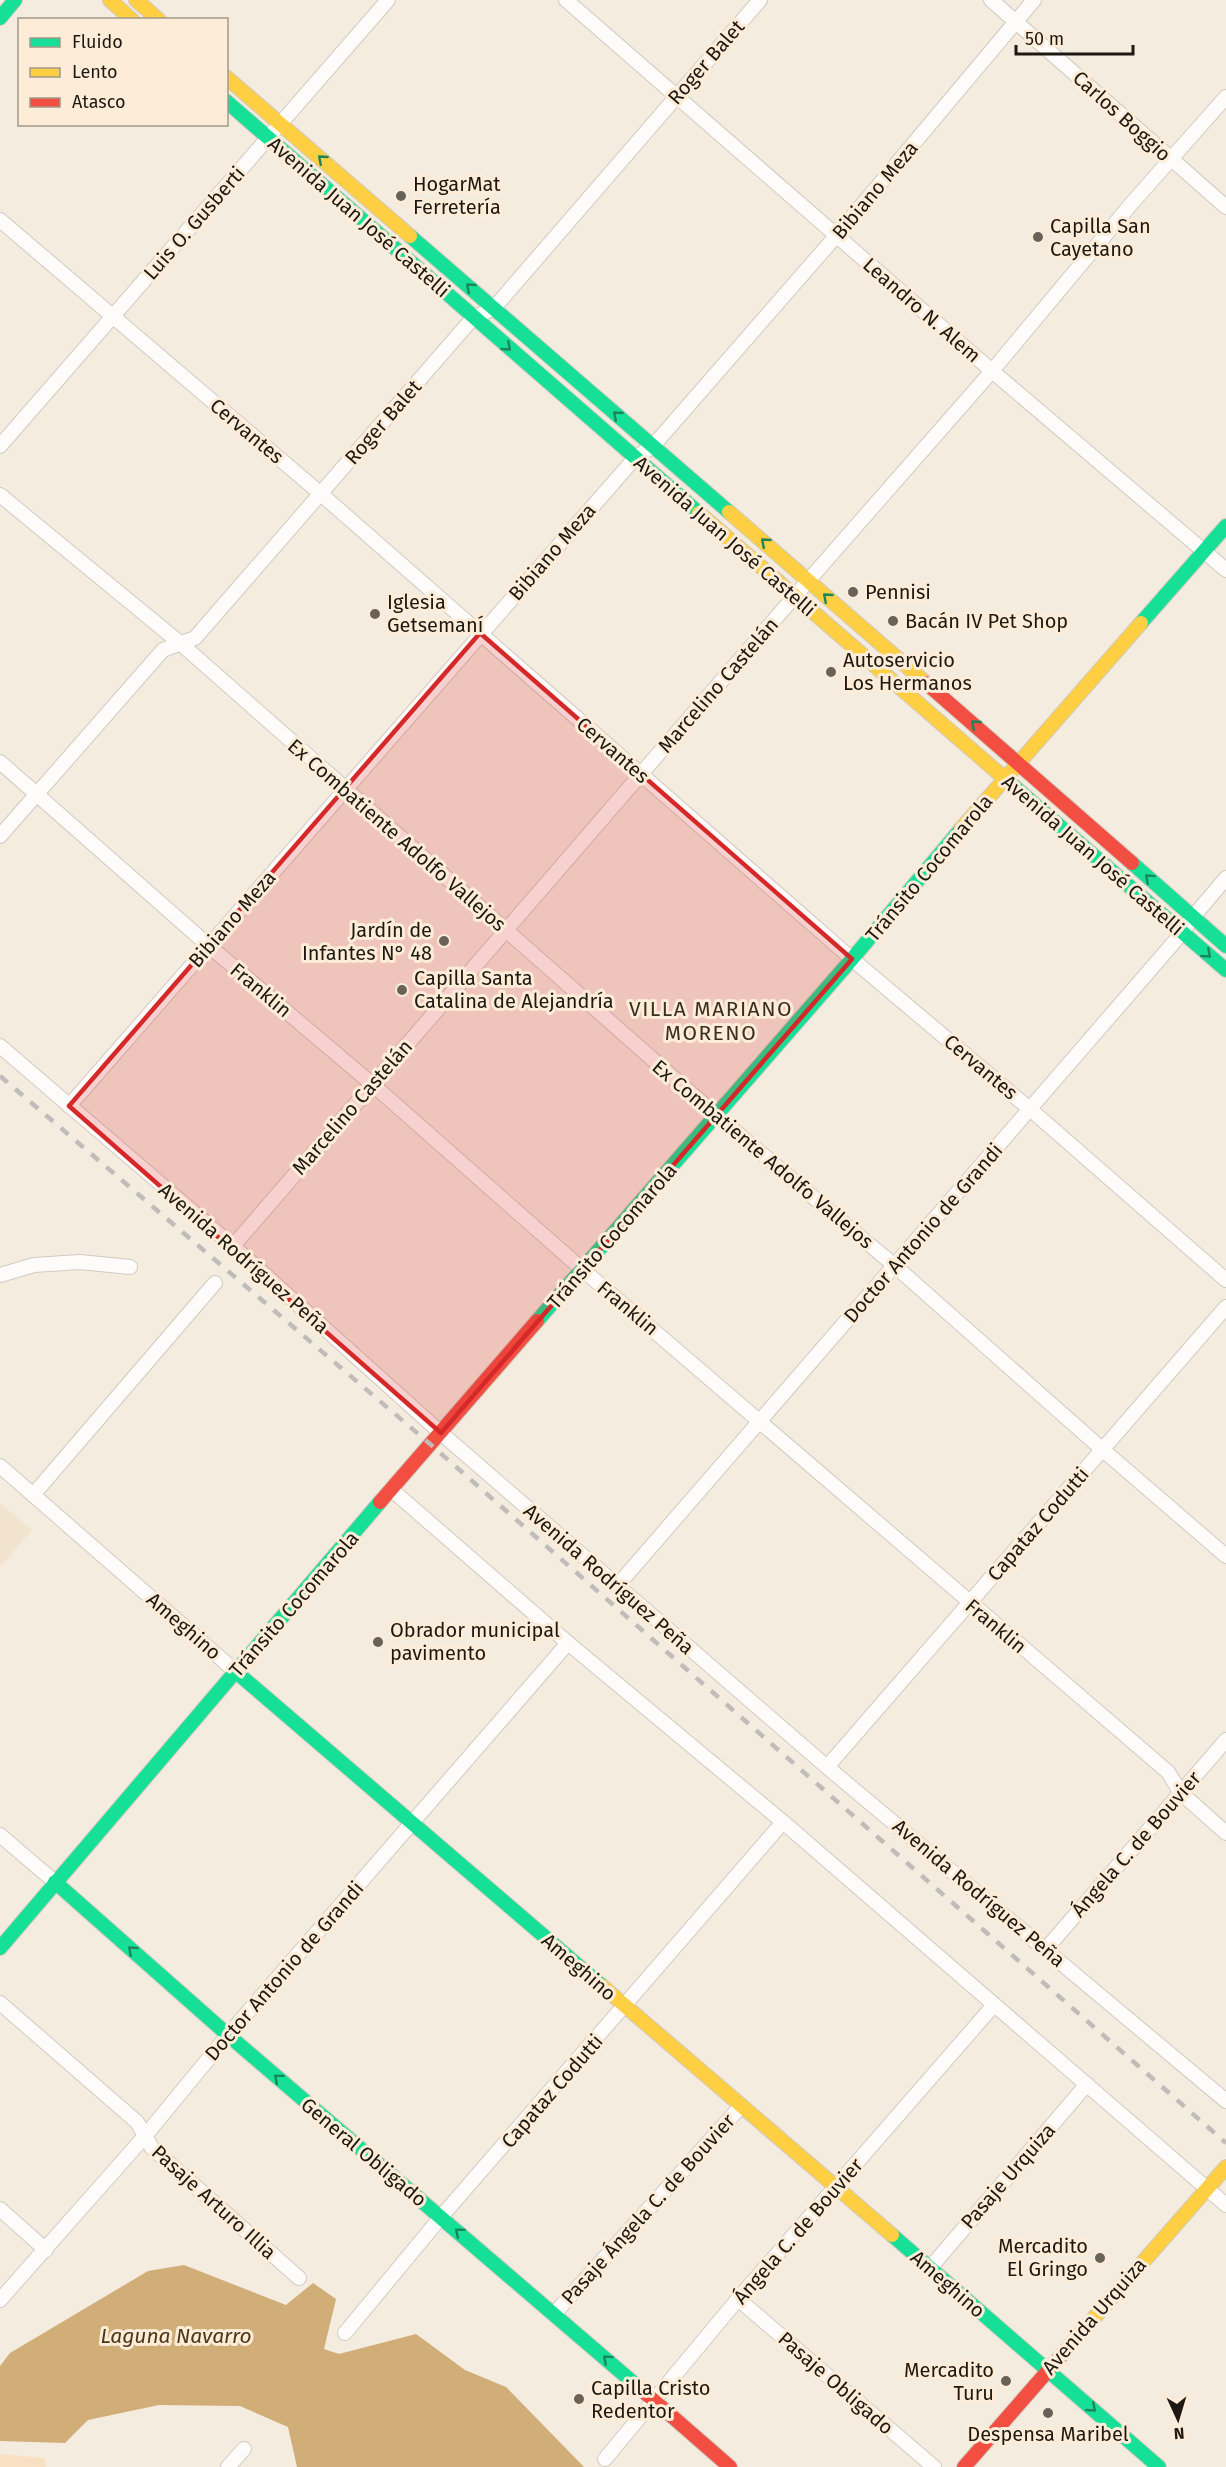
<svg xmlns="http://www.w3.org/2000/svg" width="1226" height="2467" viewBox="0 0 1226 2467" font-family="'Fira Sans',sans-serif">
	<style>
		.built { fill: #f2e3cf }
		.green { fill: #f8e1c2 }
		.water { fill: #d1ad77 }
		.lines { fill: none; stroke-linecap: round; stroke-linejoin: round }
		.street-casing { stroke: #d1cac0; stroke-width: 16 }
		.fast-casing { stroke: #d1cac0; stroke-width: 16 }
		.slow-casing { stroke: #d1cac0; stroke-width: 16 }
		.jam-casing { stroke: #d1cac0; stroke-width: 16 }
		.street { stroke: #fefcfa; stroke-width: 14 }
		.fast { stroke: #16e098; stroke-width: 14 }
		.slow { stroke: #ffcf43; stroke-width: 14 }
		.jam { stroke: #f24e42; stroke-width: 14 }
		.rail { stroke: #bfbcb9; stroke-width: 4.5; stroke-dasharray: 10 10; stroke-linecap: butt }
		.oneway { stroke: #19865b }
		.marked { fill: #d62828; fill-opacity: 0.2; stroke: #d62828; stroke-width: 4.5; stroke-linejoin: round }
		.poi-dot { fill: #696259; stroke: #fdedd8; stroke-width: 2 }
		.labels { text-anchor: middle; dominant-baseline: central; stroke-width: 6; stroke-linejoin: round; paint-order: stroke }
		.street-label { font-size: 20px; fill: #1d1811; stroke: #fdedd8 }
		.poi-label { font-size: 20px; fill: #1d1811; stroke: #fdedd8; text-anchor: start }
		.neighbourhood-label { font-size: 21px; letter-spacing: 1.5px; fill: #3b2f1f; stroke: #fdedd8 }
		.water-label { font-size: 21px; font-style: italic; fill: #4c3718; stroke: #fdedd8 }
	</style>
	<rect width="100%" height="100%" fill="#f5ece0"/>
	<path class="built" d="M 0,1503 L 32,1530 L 0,1567 Z"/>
	<path class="green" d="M 0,2454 L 45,2458 L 46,2467 L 0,2467 Z"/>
	<path class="water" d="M 184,2265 L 286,2305 L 313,2283 L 336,2299 L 324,2349 L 339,2354 L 416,2334 L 465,2370 L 506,2387 L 584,2467 L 297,2467 L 288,2427 L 240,2406 L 159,2405 L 88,2420 L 65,2443 L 0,2441 L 0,2366 L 10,2353 L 148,2271 Z"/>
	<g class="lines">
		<g class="street-casing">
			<g id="street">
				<path d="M 566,0 L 992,371 L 1226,570"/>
				<path d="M 991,0 L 1226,207"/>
				<path d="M 0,220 L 321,494 L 852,959 L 1031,1110 L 1226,1280"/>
				<path d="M 0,446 L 388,0"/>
				<path d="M 0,495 L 180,643 L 717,1116 L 895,1266 L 1103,1450 L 1226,1556"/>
				<path d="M 0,762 L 209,946 L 372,1084 L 583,1270 L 1168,1772 L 1181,1793 L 1226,1833"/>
				<path d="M 0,836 L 163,650 L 195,638 L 473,318 L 494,308 L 760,0"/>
				<path d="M 0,1046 L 233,1246 L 441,1433 L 827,1767 L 1226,2101"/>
				<path d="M 69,1106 L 635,458 L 653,446 L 836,236 L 1034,0"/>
				<path d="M 233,1246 L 794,597 L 992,371 L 1132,203 L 1226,97"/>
				<path d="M 0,1275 L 34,1265 L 80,1262 L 130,1267"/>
				<path d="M 0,1466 L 235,1671"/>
				<path d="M 392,1490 L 568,1643 L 783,1822 L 1226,2205"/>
				<path d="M 33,1495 L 215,1283"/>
				<path d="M 617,1586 L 1182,933 L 1193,917 L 1226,878"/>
				<path d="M 827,1767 L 1226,1307"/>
				<path d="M 0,1835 L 55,1882"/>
				<path d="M 1046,1949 L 1226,1740"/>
				<path d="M 0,2003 L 137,2122 L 152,2148 L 299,2278"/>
				<path d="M 0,2209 L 46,2250"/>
				<path d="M 930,2268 L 1087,2084"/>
				<path d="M 738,2299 L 934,2467"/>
				<path d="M 0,2300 L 145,2136 L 228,2035 L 568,1643"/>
				<path d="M 555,2313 L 741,2106"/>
				<path d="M 345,2333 L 441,2217 L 783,1822"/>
				<path d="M 605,2459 L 738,2299 L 994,2005"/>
				<path d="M 228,2467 L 244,2449"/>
			</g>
		</g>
		<g class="fast-casing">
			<g id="fast">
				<path d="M 0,18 L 15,0"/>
				<path d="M 226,101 L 699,513"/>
				<path d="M 410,236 L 729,512"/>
				<path d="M 1141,623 L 1226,526"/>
				<path d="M 1010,783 L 1226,970"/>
				<path d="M 1132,863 L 1226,946"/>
				<path d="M 537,1321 L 852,959 L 961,829"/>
				<path d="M 235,1671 L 602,1986"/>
				<path d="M 55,1882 L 228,2035 L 643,2391"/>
				<path d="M 0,1948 L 380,1502"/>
				<path d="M 892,2235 L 1159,2467"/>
			</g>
		</g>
		<g class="slow-casing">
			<g id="slow">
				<path d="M 110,0 L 132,20"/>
				<path d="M 136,0 L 159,20"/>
				<path d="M 226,77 L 410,236"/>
				<path d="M 729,512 L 926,683"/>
				<path d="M 699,513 L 1010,783"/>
				<path d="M 961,829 L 1141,623"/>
				<path d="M 602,1986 L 892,2235"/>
				<path d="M 1060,2357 L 1226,2167"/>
			</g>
		</g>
		<g class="jam-casing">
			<g id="jam">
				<path d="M 926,683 L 1132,863"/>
				<path d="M 380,1502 L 537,1321"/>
				<path d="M 643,2391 L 730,2467"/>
				<path d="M 964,2467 L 1060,2357"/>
			</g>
		</g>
		<use href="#street" class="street"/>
		<use href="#fast" class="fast"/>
		<use href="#slow" class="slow"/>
		<use href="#jam" class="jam"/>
		<path class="rail" d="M 0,1076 L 430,1444 L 1226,2143"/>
	</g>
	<defs><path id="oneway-chevron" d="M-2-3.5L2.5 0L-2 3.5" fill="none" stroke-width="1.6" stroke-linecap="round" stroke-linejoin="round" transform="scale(1.5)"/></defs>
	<g class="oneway">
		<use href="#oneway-chevron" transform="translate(322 159) rotate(-139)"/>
		<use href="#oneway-chevron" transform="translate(470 287) rotate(-139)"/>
		<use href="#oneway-chevron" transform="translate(507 347) rotate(41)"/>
		<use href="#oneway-chevron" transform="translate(617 415) rotate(-139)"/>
		<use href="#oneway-chevron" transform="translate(765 542) rotate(-139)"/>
		<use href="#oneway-chevron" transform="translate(827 597) rotate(-139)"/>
		<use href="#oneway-chevron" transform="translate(975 724) rotate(-139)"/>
		<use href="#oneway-chevron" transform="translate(1149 878) rotate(-138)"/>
		<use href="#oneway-chevron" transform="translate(1207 954) rotate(41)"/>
		<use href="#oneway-chevron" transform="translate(132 1950) rotate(-138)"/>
		<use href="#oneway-chevron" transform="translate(278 2078) rotate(-140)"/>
		<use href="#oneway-chevron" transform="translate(459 2232) rotate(-140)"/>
		<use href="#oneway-chevron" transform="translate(607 2359) rotate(-138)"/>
		<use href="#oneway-chevron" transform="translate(1092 2408) rotate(41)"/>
	</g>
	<path class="marked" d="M 480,633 L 852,959 L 441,1433 L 69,1106 Z"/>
	<g class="poi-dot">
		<circle cx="401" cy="196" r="6"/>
		<circle cx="1038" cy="237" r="6"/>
		<circle cx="853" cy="592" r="6"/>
		<circle cx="375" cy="614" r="6"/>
		<circle cx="893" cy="621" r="6"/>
		<circle cx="831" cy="672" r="6"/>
		<circle cx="444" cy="941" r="6"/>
		<circle cx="402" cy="990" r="6"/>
		<circle cx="378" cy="1642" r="6"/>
		<circle cx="1100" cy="2258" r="6"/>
		<circle cx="1006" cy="2381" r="6"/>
		<circle cx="579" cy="2399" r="6"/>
		<circle cx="1048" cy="2413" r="6"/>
	</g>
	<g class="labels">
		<g class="street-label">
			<text transform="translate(706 62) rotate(-49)">Roger Balet</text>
			<text transform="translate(1122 116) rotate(42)">Carlos Boggio</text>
			<text transform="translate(875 190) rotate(-50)">Bibiano Meza</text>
			<text transform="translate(359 217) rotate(41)">Avenida Juan José Castelli</text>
			<text transform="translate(194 223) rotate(-49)">Luis O. Gusberti</text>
			<text transform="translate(922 310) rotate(41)">Leandro N. Alem</text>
			<text transform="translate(383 422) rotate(-49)">Roger Balet</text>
			<text transform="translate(247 431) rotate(40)">Cervantes</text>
			<text transform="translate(725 536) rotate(41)">Avenida Juan José Castelli</text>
			<text transform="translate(552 552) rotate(-49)">Bibiano Meza</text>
			<text transform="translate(718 685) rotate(-49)">Marcelino Castelán</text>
			<text transform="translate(613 750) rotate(41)">Cervantes</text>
			<text transform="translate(397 835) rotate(41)">Ex Combatiente Adolfo Vallejos</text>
			<text transform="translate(1093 855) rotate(41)">Avenida Juan José Castelli</text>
			<text transform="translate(929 868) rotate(-50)">Tránsito Cocomarola</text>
			<text transform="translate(232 919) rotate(-49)">Bibiano Meza</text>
			<text transform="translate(261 990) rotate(40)">Franklin</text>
			<text transform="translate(981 1067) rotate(40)">Cervantes</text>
			<text transform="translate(352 1107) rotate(-49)">Marcelino Castelán</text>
			<text transform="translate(763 1154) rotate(40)">Ex Combatiente Adolfo Vallejos</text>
			<text transform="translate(923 1233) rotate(-49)">Doctor Antonio de Grandi</text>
			<text transform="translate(612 1236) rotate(-49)">Tránsito Cocomarola</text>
			<text transform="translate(244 1258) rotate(41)">Avenida Rodríguez Peña</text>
			<text transform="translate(628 1308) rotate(40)">Franklin</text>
			<text transform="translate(1038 1524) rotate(-49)">Capataz Codutti</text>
			<text transform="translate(609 1579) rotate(41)">Avenida Rodríguez Peña</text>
			<text transform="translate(294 1604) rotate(-49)">Tránsito Cocomarola</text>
			<text transform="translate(184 1626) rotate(41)">Ameghino</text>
			<text transform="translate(996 1626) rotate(40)">Franklin</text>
			<text transform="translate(1136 1844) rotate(-49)">Ángela C. de Bouvier</text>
			<text transform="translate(979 1893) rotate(40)">Avenida Rodríguez Peña</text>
			<text transform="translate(579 1967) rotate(41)">Ameghino</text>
			<text transform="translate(284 1971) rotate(-49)">Doctor Antonio de Grandi</text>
			<text transform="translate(552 2091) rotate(-49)">Capataz Codutti</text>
			<text transform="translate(364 2152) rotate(40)">General Obligado</text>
			<text transform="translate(1008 2176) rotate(-49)">Pasaje Urquiza</text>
			<text transform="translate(214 2202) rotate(42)">Pasaje Arturo Illia</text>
			<text transform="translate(648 2209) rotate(-48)">Pasaje Ángela C. de Bouvier</text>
			<text transform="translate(798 2231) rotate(-49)">Ángela C. de Bouvier</text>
			<text transform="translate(948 2284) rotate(41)">Ameghino</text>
			<text transform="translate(1094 2316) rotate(-49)">Avenida Urquiza</text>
			<text transform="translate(836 2383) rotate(41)">Pasaje Obligado</text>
		</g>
		<g class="poi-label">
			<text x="413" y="184">HogarMat<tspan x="413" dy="23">Ferretería</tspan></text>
			<text x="1050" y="226">Capilla San<tspan x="1050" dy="23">Cayetano</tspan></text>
			<text x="865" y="592">Pennisi</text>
			<text x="387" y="602">Iglesia<tspan x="387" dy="23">Getsemaní</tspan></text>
			<text x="905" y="621">Bacán IV Pet Shop</text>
			<text x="843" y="660">Autoservicio<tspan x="843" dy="23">Los Hermanos</tspan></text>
			<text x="432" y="930" text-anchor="end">Jardín de<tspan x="432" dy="23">Infantes N° 48</tspan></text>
			<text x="414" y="978">Capilla Santa<tspan x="414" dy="23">Catalina de Alejandría</tspan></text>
			<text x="390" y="1630">Obrador municipal<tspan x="390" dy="23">pavimento</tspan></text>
			<text x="1088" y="2246" text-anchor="end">Mercadito<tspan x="1088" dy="23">El Gringo</tspan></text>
			<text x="994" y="2370" text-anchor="end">Mercadito<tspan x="994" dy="23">Turu</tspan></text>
			<text x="591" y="2388">Capilla Cristo<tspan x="591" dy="23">Redentor</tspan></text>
			<text x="1048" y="2434" text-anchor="middle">Despensa Maribel</text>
		</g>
		<g class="neighbourhood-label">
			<text x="711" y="1009">VILLA MARIANO<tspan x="711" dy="24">MORENO</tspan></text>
		</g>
		<g class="water-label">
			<text x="176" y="2336">Laguna Navarro</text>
		</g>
	</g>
	<rect x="18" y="18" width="210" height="108" fill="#fdedd8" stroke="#a39888" stroke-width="1.5"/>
	<rect x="30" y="38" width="30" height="9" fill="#16e098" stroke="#a39888" stroke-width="1.5"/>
	<text x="72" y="48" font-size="18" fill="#1d1811">Fluido</text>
	<rect x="30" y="68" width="30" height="9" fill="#ffcf43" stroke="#a39888" stroke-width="1.5"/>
	<text x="72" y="78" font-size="18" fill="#1d1811">Lento</text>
	<rect x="30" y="98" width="30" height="9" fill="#f24e42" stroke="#a39888" stroke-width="1.5"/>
	<text x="72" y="108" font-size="18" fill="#1d1811">Atasco</text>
	<g transform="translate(1178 2419) rotate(176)" stroke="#fdedd8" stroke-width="4.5" paint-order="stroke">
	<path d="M0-4.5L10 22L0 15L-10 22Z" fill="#1d1811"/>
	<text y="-9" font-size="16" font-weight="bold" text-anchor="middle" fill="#1d1811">N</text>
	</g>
	<path d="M1016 45v9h117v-9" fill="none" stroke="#1d1811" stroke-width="3"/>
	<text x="1025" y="45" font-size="18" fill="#1d1811" stroke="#fdedd8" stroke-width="4.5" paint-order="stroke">50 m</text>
</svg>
